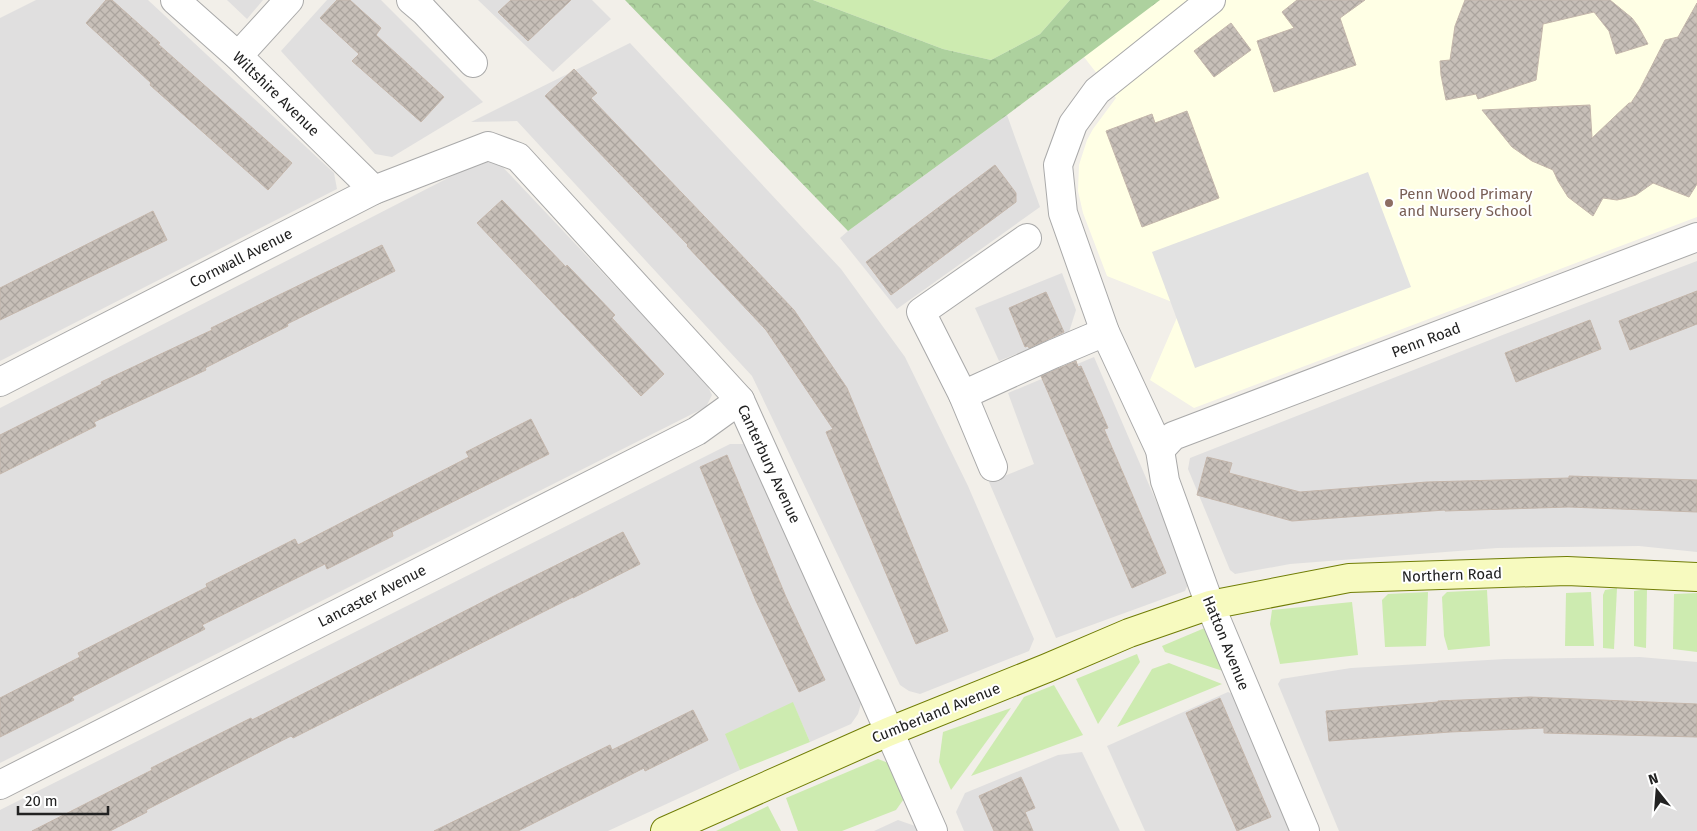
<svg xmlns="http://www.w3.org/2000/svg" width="1697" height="831" viewBox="0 0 1697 831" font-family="'Fira Sans',sans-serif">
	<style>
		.residential { fill: #e0dfdf }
		.education { fill: #ffffe5 }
		.grass { fill: #cdebb0 }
		.forest { fill: url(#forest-crowns) }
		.parking { fill: #e2e2e2 }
		.building { fill: url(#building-cross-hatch); stroke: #c4b6ab }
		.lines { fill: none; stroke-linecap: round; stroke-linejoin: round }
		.street-casing { stroke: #a9a9a9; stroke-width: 30 }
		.secondary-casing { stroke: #707d05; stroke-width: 30 }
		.street { stroke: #fff; stroke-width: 28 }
		.secondary { stroke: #f7fabf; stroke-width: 28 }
		.education-dot { fill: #8d6e63; stroke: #fff; stroke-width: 2 }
		.labels { text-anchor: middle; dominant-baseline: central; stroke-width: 4; stroke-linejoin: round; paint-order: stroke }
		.street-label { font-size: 15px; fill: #222; stroke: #fff }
		.education-label { font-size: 15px; fill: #785e54; stroke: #fff; text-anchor: start }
	</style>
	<defs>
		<pattern id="forest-crowns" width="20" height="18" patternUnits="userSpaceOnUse" patternTransform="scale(1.25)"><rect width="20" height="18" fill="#add19e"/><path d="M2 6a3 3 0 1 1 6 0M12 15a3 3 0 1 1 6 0" fill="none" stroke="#95b388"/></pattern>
		<pattern id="building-cross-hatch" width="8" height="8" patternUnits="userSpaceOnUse" patternTransform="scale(1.25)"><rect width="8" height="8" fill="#c7bfb8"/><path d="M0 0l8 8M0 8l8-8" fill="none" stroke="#aba49e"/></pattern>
	</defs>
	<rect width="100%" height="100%" fill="#f2efe9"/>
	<g class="residential">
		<path d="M 36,0 L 148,0 L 334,173 L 337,189 L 0,361 L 0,18 Z"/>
		<path d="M 227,0 L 263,0 L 247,19 Z"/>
		<path d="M 327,0 L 381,0 L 483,102 L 392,157 L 375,154 L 281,51 Z"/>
		<path d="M 478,0 L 592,0 L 611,19 L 553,72 Z"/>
		<path d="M 630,43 L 841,269 L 905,357 L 968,486 L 1034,639 L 1029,651 L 920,694 L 909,691 L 900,685 L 752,376 L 517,121 L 471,122 Z"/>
		<path d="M 1007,115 L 1040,207 L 897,309 L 840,238 L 848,231 Z"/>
		<path d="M 485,159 L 498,162 L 705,381 L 712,395 L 706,407 L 0,763 L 0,408 Z"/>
		<path d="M 1697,261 L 1697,552 L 1639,546 L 1497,548 L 1290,564 L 1235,574 L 1230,570 L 1188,469 L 1190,458 L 1500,336 Z"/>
		<path d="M 1062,273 L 1076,310 L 1069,332 L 999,361 L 975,308 Z"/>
		<path d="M 1094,357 L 1190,580 L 1185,591 L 1056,638 L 989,482 L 1034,464 L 1008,393 Z"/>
		<path d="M 730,444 L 744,444 L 752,452 L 862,700 L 858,714 L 851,724 L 810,742 L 793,703 L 726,734 L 740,770 L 608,831 L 0,831 L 0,810 Z"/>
		<path d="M 1640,657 L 1697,662 L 1697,831 L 1339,831 L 1278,684 L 1281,679 L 1351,668 L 1505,659 Z"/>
		<path d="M 1228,692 L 1238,697 L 1294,831 L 1145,831 L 1107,746 Z"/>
		<path d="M 1082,752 L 1120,831 L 964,831 L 956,812 L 965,793 L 1058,755 Z"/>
		<path d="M 898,820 L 918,827 L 920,831 L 874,831 Z"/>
	</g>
	<path class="education" d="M 1159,0 L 1697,0 L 1697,217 L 1194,408 L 1150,380 L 1182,306 L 1107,276 L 1083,213 L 1078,191 L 1079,165 L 1087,140 L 1093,129 L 1116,98 L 1084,57 Z"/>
	<g class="grass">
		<path d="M 813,0 L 1070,0 L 1040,34 L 991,60 L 943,49 Z"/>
		<path d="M 1617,588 L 1614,649 L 1603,648 L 1603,595 L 1605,590 Z"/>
		<path d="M 1647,589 L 1646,648 L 1634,646 L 1634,591 Z"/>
		<path d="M 1487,590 L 1490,646 L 1448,650 L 1444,636 L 1442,597 L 1447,592 Z"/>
		<path d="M 1428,592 L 1426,646 L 1385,647 L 1382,600 L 1388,594 Z"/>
		<path d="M 1591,592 L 1594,646 L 1565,646 L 1566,593 Z"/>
		<path d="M 1697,593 L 1697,652 L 1673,649 L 1674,594 Z"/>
		<path d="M 1352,602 L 1358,655 L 1280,664 L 1270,624 L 1272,610 Z"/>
		<path d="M 1207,627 L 1229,673 L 1165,652 L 1162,646 Z"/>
		<path d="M 1137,654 L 1140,662 L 1098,724 L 1076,679 Z"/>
		<path d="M 1169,663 L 1222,684 L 1117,727 L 1152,669 Z"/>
		<path d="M 1054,685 L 1083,735 L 971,776 L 1024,697 Z"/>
		<path d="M 793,702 L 810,742 L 740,770 L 725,734 Z"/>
		<path d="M 1011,708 L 951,790 L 939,762 L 943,732 Z"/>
		<path d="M 878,759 L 891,764 L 906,796 L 896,810 L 842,831 L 798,831 L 786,798 Z"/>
		<path d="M 768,806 L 781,831 L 716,831 Z"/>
	</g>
	<path class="forest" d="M 625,0 L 813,0 L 943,49 L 991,60 L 1040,34 L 1070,0 L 1160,0 L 1007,115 L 848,231 Z"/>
	<path class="parking" d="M 1368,172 L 1411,287 L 1195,368 L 1152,252 Z"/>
	<g class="building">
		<path d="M 106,0 L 112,0 L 160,43 L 158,44 L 292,163 L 268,190 L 150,85 L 151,83 L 86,23 Z"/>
		<path d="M 337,0 L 350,0 L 362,11 L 381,28 L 376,35 L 444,97 L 421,122 L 352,61 L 359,54 L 320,18 Z"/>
		<path d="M 511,0 L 571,0 L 528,41 L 498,12 Z"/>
		<path d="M 1297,0 L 1365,0 L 1340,18 L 1356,65 L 1274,92 L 1257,41 L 1294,28 L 1282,12 Z"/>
		<path d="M 1465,0 L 1610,0 L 1632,18 L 1638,26 L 1648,44 L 1616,54 L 1609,31 L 1594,12 L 1543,24 L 1536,80 L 1478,99 L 1476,94 L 1446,100 L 1441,75 L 1440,61 L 1450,60 L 1455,26 Z"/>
		<path d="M 1697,3 L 1697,184 L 1689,197 L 1653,183 L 1636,195 L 1626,198 L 1617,200 L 1603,198 L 1593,216 L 1568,197 L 1558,181 L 1553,170 L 1532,161 L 1512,147 L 1482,110 L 1590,105 L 1592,138 L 1629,103 L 1631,103 L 1640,89 L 1665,40 L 1678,37 Z"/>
		<path d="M 1231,23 L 1251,50 L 1214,77 L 1194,51 Z"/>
		<path d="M 574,69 L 597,93 L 591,98 L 794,310 L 847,388 L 948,631 L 916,644 L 826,432 L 833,429 L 766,330 L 687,246 L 688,245 L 545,96 Z"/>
		<path d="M 1187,111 L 1219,198 L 1142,227 L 1106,131 L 1152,114 L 1155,123 Z"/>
		<path d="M 995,165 L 1016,193 L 1016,202 L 891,295 L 866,262 Z"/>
		<path d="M 502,200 L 566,267 L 567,265 L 615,315 L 612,318 L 664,374 L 641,396 L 477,223 Z"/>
		<path d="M 153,211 L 167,240 L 0,320 L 0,288 Z"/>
		<path d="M 382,245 L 395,271 L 287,324 L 288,326 L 205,368 L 206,370 L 94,422 L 96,426 L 0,474 L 0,435 L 102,384 L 101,382 L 212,330 L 211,328 Z"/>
		<path d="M 1697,291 L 1697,324 L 1630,350 L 1619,321 Z"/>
		<path d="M 1046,292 L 1064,332 L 1029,348 L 1028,346 L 1025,347 L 1009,308 Z"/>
		<path d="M 1590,320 L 1601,349 L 1516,382 L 1505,353 Z"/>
		<path d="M 1076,361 L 1078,367 L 1081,366 L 1108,428 L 1104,429 L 1166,573 L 1132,588 L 1041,376 Z"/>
		<path d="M 531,419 L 549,454 L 392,532 L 393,536 L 327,569 L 325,564 L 202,625 L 205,629 L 72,697 L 74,700 L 0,737 L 0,698 L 80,657 L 78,653 L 207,587 L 206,584 L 295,539 L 298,545 L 469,457 L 466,452 Z"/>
		<path d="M 727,455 L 786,597 L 825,680 L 799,692 L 756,601 L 700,467 Z"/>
		<path d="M 1207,457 L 1232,463 L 1229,473 L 1300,492 L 1427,482 L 1569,478 L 1569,476 L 1697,480 L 1697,512 L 1569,507 L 1445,511 L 1445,510 L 1292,521 L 1197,495 Z"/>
		<path d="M 623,532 L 640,564 L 573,598 L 573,597 L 531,618 L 293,738 L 291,736 L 146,810 L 147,812 L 110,831 L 32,831 L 152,770 L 151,768 L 251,718 L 252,720 L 498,594 Z"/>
		<path d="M 1530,697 L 1697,704 L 1697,737 L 1544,733 L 1544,728 L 1450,732 L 1329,741 L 1326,711 L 1438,702 L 1438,701 Z"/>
		<path d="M 1220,698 L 1271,817 L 1237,831 L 1186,713 Z"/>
		<path d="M 693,710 L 708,740 L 645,771 L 644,768 L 518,831 L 434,831 L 610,745 L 612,750 Z"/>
		<path d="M 1021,777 L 1035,808 L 1025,812 L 1033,831 L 994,831 L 979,796 Z"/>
	</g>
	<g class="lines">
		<g class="street-casing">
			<g id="street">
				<path d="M 175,0 L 238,56 L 374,190"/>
				<path d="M 411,0 L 424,11 L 473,63"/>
				<path d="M 1211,0 L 1097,91 L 1073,124 L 1058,165 L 1063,213 L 1105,332 L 1160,450 L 1165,481 L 1210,605 L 1305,831"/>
				<path d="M 238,56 L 289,0"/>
				<path d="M 0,382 L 374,190 L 488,146 L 518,157 L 740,400 L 874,697 L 933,831"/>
				<path d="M 963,395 L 1053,354 L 1105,332"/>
				<path d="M 1160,450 L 1173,436 L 1697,237"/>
				<path d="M 993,467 L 963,395 L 921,312 L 1027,238"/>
				<path d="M 0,785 L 697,431 L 740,400"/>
			</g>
		</g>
		<g class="secondary-casing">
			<path id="secondary" d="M 665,831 L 888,732 L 1047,668 L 1129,633 L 1210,605 L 1349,578 L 1567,571 L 1697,577"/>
		</g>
		<use href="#street" class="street"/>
		<use href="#secondary" class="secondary"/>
	</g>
	<circle class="education-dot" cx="1389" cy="203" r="5"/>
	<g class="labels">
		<g class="street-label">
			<text transform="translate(276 94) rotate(44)">Wiltshire Avenue</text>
			<text transform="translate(241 258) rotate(-27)">Cornwall Avenue</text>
			<text transform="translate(1426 340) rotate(-21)">Penn Road</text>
			<text transform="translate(769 464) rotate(65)">Canterbury Avenue</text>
			<text transform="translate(1452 575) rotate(-2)">Northern Road</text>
			<text transform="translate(372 596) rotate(-27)">Lancaster Avenue</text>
			<text transform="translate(1226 643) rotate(68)">Hatton Avenue</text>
			<text transform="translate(936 713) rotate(-22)">Cumberland Avenue</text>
		</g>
		<g class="education-label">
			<text x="1399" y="194">Penn Wood Primary<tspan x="1399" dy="17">and Nursery School</tspan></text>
		</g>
	</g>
	<g transform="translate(1657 791) rotate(343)" stroke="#ffffff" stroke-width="4" paint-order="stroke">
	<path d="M0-4L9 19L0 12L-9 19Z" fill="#222222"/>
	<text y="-8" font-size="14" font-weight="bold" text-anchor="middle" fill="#222222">N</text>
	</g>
	<path d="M18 806v8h90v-8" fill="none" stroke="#222222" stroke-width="2.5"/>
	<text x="25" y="806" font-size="15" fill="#222222" stroke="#ffffff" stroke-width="4" paint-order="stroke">20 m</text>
</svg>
